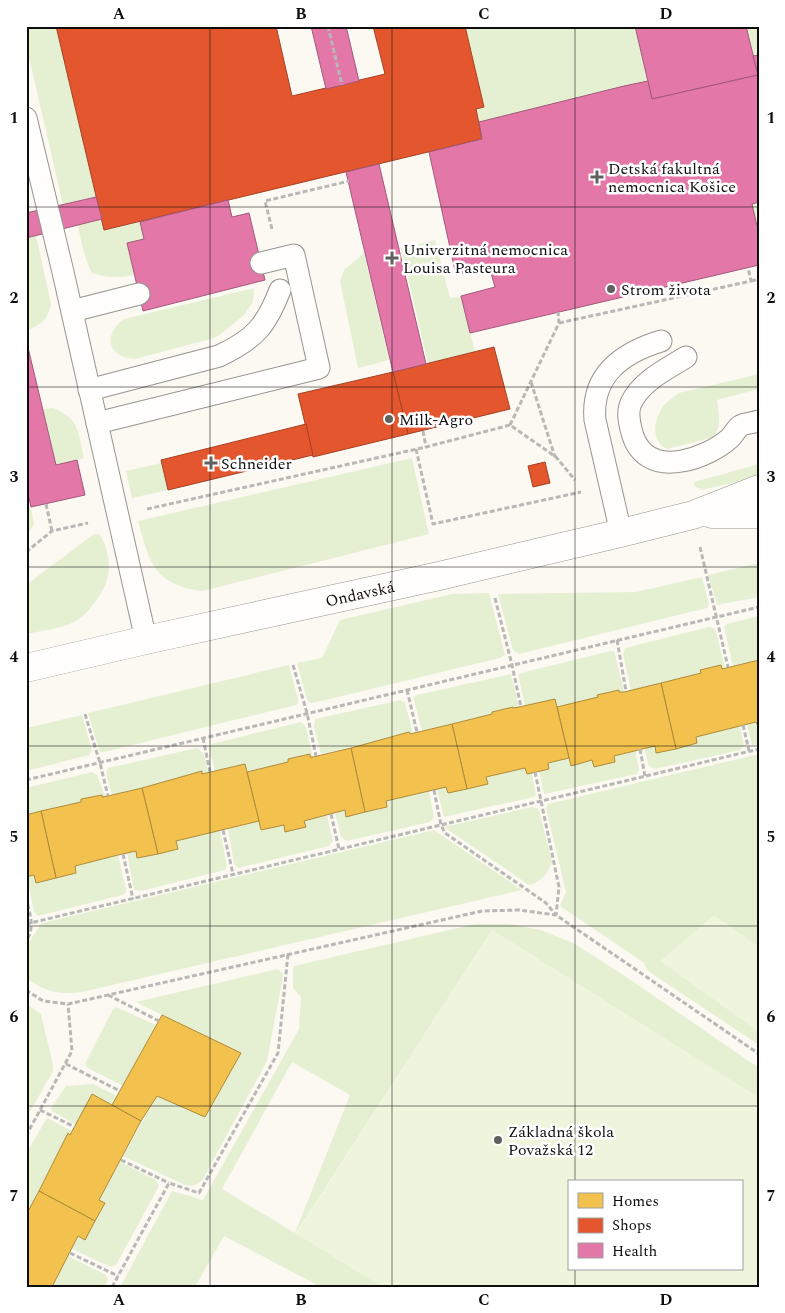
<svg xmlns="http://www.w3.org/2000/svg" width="785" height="1313" viewBox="0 0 785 1313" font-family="Spectral,serif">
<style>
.green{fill:#e5f0d3;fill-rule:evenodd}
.pitch{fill:#eff4dc;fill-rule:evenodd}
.homes{fill:#f2c14e;stroke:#ae8b3b}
.shops{fill:#e4572e;stroke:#a44124}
.health{fill:#e377a8;stroke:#a3587a}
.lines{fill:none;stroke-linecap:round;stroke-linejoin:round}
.lane-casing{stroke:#959491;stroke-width:23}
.street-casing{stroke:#959491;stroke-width:29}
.path{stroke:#b8b8b6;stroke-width:3;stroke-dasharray:5 2.5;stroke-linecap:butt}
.lane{stroke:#fffefd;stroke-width:21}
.street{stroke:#fffefd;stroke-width:28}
.grid{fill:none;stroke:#0e0e0e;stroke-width:1;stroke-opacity:0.55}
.poi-dot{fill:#61605e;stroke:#fff;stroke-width:2}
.labels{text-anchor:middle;stroke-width:5;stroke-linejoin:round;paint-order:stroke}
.poi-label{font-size:16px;fill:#0e0e0e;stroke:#fff;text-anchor:start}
.street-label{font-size:16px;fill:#0e0e0e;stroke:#fff}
.neatline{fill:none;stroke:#0e0e0e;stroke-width:2}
.grid-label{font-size:16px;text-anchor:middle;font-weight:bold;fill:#0e0e0e}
</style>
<rect width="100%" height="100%" fill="#fcf9f2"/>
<g class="green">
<polygon points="26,26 56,26 96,197 63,205 26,44"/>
<polygon points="465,26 635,26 648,81 479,122 476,109 484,107"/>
<polygon points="746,26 759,26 759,55 753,56"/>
<polygon points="759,202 759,225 757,226 752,204"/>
<path d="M102,219L105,230L140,222L144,239L127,243L134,275C119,278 107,278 92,273C84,257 81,242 78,225Z"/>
<path d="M36,235L51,304C47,322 42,323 26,331V238Z"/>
<polygon points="435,240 450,298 461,296 475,352 428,363 401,248"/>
<polygon points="364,253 389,360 358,368 340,281 344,270"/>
<path d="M254,288L253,302L244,315L221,334L214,338L135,359C108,358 102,335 124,319Z"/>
<path d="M759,374V389L717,400C719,414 722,424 714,437L667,449C649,440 654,417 666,403C670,400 675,396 679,393Z"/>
<path d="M53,408C80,418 78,433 84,458L56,465L43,409Z"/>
<path d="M412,458L429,534L202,591C154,585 149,562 138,521Z"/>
<polygon points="161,463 168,490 132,498 126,471"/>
<polygon points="759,464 759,477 701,490 694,485 694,482"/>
<polygon points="26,485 34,524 26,537"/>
<path d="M94,534H99L101,536C114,563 111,582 93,605C88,611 80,620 72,623C59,629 41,631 26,634V585Z"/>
<polygon points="759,563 759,597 717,605 708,575"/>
<polygon points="702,577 709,604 707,608 519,654 513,650 498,594 636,592"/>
<polygon points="489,593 504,651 505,655 500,658 317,702 311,703 307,700 297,663 322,658 340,620 452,594"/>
<polygon points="759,616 759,660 733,666 724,627 725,625 730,623"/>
<polygon points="709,627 714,628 716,631 725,668 722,669 721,665 700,670 701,673 631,690 623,654 625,648"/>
<polygon points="610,651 614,651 615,654 624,692 619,692 619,690 597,696 598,697 557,707 555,699 525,706 518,675 521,673"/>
<polygon points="289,665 298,699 298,703 296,705 104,752 100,752 99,750 88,713"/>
<polygon points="511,674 519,707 513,708 512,707 492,712 492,714 422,731 414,700 414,697 417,695"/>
<polygon points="401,700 405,703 413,733 410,734 408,732 389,737 389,738 321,754 314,727 315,719"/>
<polygon points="82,715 92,750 89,755 26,771 26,728"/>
<polygon points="301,722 306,727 313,757 310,757 310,754 288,759 288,762 247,772 245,764 215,771 209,748 211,744"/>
<polygon points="756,722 759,728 759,745 752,745 747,724"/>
<polygon points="740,726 744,746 740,750 655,769 649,766 644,748 655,746 656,753 697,743 696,737"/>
<path d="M197,748C206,753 206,763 208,772L202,774L201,771L181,777L180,778L112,795L106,773L108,768Z"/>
<polygon points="635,750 639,770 637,774 544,794 539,771 549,769 548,763 569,758 571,766 592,760 594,767 615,762 614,756"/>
<polygon points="759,754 759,1045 648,971 643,962 560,906 566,892 546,808 548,804"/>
<polygon points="525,768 527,774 532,773 536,795 534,797 444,817 437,789 446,787 448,793 488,784 486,777"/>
<polygon points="92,772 97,775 105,796 102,797 101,795 81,799 81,802 26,815 26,788"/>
<polygon points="429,791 434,818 430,822 347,841 341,837 335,813 345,810 346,817 387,807 386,801"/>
<path d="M532,807L537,808L539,810L552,862C549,873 540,883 529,885L444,827Z"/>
<polygon points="327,815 333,841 329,846 238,868 234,864 228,829 259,821 284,825 285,831 306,826 304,821"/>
<polygon points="220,830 227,866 225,870 141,891 134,890 127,853 136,851 137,858 178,849 176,841"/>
<path d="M434,830L522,890L82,992C59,995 46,992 26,978V946L42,923Z"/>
<polygon points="118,855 126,889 126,892 122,895 38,916 34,912 27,877 34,875 36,883 76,873 75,866"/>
<path d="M475,924H509L541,930L573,943L622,974L759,1068V1098L492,930L296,1233L383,1287H321L224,1236L195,1287H120L172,1191L203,1200L299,1029L301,997L293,988V968L294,966ZM292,1062L350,1095L295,1233L222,1189Z"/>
<path d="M278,969L282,973L283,976L267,1061L203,1179C197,1185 194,1187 185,1185L123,1156L157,1096L206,1116L240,1054L136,1002Z"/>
<polygon points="26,1004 41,1014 53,1065 53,1071 26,1119"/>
<polygon points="116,1007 156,1025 123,1086 88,1068 85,1064 113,1009"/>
<polygon points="93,1084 117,1096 112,1105 91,1095 76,1125 52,1111 51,1108 66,1086"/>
<polygon points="47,1118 72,1131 70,1135 68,1133 57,1154 58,1155 26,1215 26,1154"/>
<polygon points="120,1162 156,1180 159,1186 116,1265 111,1267 72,1249 78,1236 85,1239 105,1203 99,1200"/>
<polygon points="68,1256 106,1275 108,1280 104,1287 52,1287"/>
</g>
<g class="pitch">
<polygon points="714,915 759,947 759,1032 660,961"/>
<path d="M492,930L759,1098V1287H383L296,1234ZM569,1182H741V1269H569Z"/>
</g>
<g class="homes">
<polygon points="759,660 759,728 756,722 696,737 697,743 676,749 661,683 701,673 700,670 721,665 722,669"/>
<polygon points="661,683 676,749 656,753 655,746 614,756 615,762 594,767 592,760 571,766 557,707 598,697 597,695 619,690 619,692 624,692"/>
<polygon points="555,699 569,758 548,763 549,769 532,773 527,774 525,768 486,777 488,784 467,789 452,724 492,714 492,712 513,707 513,708 519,707"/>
<polygon points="452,724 467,789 448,793 446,787 429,791 386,801 387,807 365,812 351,748 409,732 410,734"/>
<polygon points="351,748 365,812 346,817 345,810 304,821 306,827 285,832 284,825 261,830 247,772 288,762 288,759 310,754 310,757 313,757"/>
<polygon points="245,764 259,821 176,841 178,849 158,854 142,788 202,771 202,774"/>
<polygon points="142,788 158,854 137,858 136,851 118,855 75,866 76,873 56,878 41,811 81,802 81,799 102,795 102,797 108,796"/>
<polygon points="41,811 56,878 36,883 34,875 26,877 26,815"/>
<polygon points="162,1015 241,1053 205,1117 157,1096 141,1121 112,1105"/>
<polygon points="92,1094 141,1121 99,1200 105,1203 95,1221 39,1191 68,1133 70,1135"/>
<polygon points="39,1191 95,1221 85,1240 78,1236 52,1287 26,1287 26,1215"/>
</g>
<g class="shops">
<polygon points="56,26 276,26 292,96 385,74 373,26 465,26 484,107 476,109 482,139 104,230"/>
<polygon points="494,347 510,409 408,434 393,372"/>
<polygon points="393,372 408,434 313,457 298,394"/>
<polygon points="306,424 313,455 168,490 161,460"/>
<polygon points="545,462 550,483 533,487 528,466"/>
</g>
<g class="health">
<polygon points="311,26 346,26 359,81 326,89"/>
<polygon points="635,26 746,26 758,75 652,99"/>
<polygon points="759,55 759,202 752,204 757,226 759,225 759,265 470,333 461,296 495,287 489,266 456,275 429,152 482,139 479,122 624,86 648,81 652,99 758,75 753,56"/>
<polygon points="379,164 426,364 393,372 346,172"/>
<polygon points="96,197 102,219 26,238 26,213"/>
<polygon points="228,200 232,217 249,213 265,280 143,311 127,243 144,239 140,222"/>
<polygon points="26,339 56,465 77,460 85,495 31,507 26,485"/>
</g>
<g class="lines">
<g class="lane-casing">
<g id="lane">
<polyline points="26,118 63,272 146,640"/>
<polyline points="72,311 139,294"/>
<path d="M686,357C667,369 641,381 631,403C627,412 629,421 631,429C637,456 656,466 682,461C699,458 718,449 730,438C734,434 736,429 740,426C745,423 753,423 759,421"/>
<path d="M89,390L219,356C255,339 266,326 280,290"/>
<polyline points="97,423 319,368 294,255 261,263"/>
<path d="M621,533L595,420C591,375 622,353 661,341"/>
</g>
</g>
<g class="street-casing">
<g id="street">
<polyline points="712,514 759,514"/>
<path id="s1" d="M26,668L146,640L439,576L621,533L693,515L759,489"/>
</g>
</g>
<g class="path">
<polyline points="328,26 342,85"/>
<polyline points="272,229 265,201 349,181"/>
<polyline points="751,281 759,279"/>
<polyline points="559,323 751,281 748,268"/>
<polyline points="531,382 555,457"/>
<polyline points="510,425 559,323 558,312"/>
<polyline points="423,431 426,447"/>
<polyline points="416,449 433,524 581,492"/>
<polyline points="46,504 52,531"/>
<polyline points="147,509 426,447 510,425 556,457 575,480"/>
<polyline points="700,547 728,667"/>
<polyline points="26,552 52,531 88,523"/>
<polyline points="495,598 512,665 521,707"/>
<polyline points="617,640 626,691"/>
<polyline points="293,665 307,713 316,756"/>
<polyline points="407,690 417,732"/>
<polyline points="85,714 100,763 108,796"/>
<polyline points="743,725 749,751"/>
<polyline points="203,738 210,772"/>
<polyline points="640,749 645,776"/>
<polyline points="535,772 559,887 556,915"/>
<polyline points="26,780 759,607"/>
<polyline points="434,790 441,825 445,833 546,903 556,915"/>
<polyline points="331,814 339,849"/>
<polyline points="223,830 233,874"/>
<polyline points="123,854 133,899"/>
<path d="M26,897C29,912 36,927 26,941"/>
<polyline points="26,924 759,749"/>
<polyline points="26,990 43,1001 68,1004 482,911 519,910 556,915 759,1054"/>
<polyline points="108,995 159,1021"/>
<polyline points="66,1064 120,1091"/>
<polyline points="40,1110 75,1127"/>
<polyline points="26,1136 72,1051 68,1004"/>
<polyline points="121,1160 169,1183"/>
<polyline points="70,1253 118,1276"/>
<polyline points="112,1287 169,1183 199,1193 278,1053 288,954"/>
</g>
<use href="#lane" class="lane"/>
<use href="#street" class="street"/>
</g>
<path class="grid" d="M210,26V1287M392,26V1287M575,26V1182M26,207H759M26,387H759M26,567H759M26,746H759M26,926H759M26,1106H759M575,1269V1287"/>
<g class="poi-dot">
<path d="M594.5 169.5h5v5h5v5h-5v5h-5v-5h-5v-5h5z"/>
<path d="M389.5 250.5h5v5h5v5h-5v5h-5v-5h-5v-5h5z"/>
<circle cx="611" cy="289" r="5"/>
<circle cx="389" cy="419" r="5"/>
<path d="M208.5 455.5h5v5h5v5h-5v5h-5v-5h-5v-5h5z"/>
<circle cx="498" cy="1140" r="5"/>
</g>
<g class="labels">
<g class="poi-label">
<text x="608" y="174">Detská fakultná<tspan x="608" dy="18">nemocnica Košice</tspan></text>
<text x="403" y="255">Univerzitná nemocnica<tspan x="403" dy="18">Louisa Pasteura</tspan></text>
<text x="621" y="295">Strom života</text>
<text x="399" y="425">Milk-Agro</text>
<text x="221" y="469">Schneider</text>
<text x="508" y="1137">Základná škola<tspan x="508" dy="18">Považská 12</tspan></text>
</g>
<g class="street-label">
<text dy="6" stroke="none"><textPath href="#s1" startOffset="342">Ondavská</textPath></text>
</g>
</g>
<rect width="785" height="1313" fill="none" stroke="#ffffff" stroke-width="55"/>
<rect x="568" y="1180" width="175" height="90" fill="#ffffff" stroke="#9f9f9f"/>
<rect x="578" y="1193" width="25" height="15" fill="#f2c14e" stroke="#9f9f9f"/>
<text x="612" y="1206" font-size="15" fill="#0e0e0e">Homes</text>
<rect x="578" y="1218" width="25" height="15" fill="#e4572e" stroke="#9f9f9f"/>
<text x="612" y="1230" font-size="15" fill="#0e0e0e">Shops</text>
<rect x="578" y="1243" width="25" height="15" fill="#e377a8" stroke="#9f9f9f"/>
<text x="612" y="1256" font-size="15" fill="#0e0e0e">Health</text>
<rect x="28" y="28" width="730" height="1258" class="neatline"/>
<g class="grid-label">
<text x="119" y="19">A</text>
<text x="301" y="19">B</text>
<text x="484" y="19">C</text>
<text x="666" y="19">D</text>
<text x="14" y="123">1</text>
<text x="771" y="123">1</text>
<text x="14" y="303">2</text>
<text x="771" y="303">2</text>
<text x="14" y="482">3</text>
<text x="771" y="482">3</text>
<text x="14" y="662">4</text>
<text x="771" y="662">4</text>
<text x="14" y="842">5</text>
<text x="771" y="842">5</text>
<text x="14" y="1022">6</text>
<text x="771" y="1022">6</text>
<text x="14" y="1201">7</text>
<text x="771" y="1201">7</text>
<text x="119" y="1305">A</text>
<text x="301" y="1305">B</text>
<text x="484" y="1305">C</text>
<text x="666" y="1305">D</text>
</g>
</svg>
